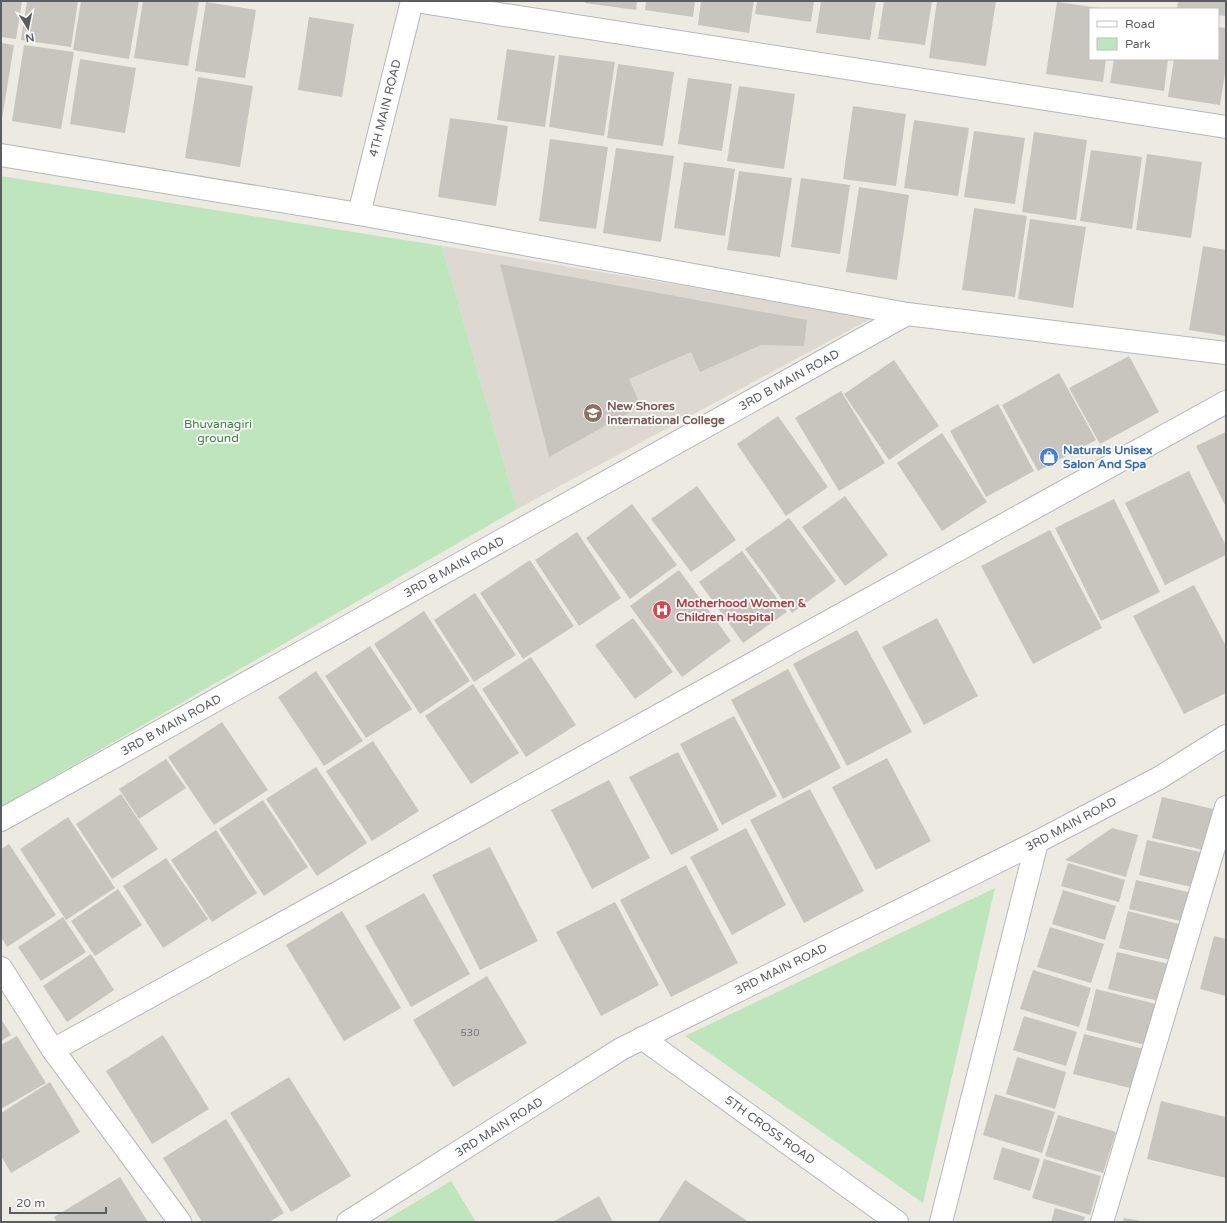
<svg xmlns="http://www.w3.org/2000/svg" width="1227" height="1223" viewBox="0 0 1227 1223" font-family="'Varela Round',sans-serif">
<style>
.education{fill:#ddd9d0}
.green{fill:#bfe5bd}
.building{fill:#c8c5bf}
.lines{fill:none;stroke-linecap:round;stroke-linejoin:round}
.minor-casing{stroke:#b4b8bc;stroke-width:24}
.minor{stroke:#fff;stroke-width:22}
.labels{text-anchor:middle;stroke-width:3.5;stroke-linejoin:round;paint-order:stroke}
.number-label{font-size:10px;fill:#76787a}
.street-label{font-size:12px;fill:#5a5e63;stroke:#fff}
.education-label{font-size:12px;font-weight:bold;fill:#785e54;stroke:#fff;text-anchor:start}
.park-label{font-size:12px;fill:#348735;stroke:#fff}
.shop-label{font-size:12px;font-weight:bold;fill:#366cbe;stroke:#fff;text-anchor:start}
.health-label{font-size:12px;font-weight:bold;fill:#be3a42;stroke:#fff;text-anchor:start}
</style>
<rect width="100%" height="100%" fill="#edeae1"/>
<polygon class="education" points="442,246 874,317 517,509"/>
<g class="green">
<polygon points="1,176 442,246 517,509 1,807"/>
<polygon points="995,888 923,1203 685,1036"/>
<polygon points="451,1181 476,1222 382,1222"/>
</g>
<g class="building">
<polygon points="1,1 22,1 16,39 1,37"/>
<polygon points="27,1 78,1 71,47 21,40"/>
<polygon points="81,1 139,1 129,59 73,50"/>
<polygon points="143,1 199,1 188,66 134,58"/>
<polygon points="585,1 637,1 636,10 585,3"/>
<polygon points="646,1 695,1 693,17 645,10"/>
<polygon points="701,1 754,1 749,33 698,25"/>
<polygon points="757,1 814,1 811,22 755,14"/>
<polygon points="821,1 876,1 870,40 816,33"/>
<polygon points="884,1 932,1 925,45 878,39"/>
<polygon points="937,1 996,1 986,66 929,58"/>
<polygon points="1178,1 1226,1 1226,16 1218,15 1218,9 1177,9"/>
<polygon points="206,2 256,10 245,78 195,71"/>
<polygon points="1057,2 1099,8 1090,9 1090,59 1106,59 1103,82 1046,74"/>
<polygon points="309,17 354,24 342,97 298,90"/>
<polygon points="1218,27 1226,28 1226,67 1220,105 1168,97 1174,59 1218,59"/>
<polygon points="1,43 14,45 2,119 1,119"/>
<polygon points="24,45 74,52 61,129 12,121"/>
<polygon points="507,49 555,56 545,127 497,120"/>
<polygon points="559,55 615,62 604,136 549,127"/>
<polygon points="80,59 136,68 125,133 70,124"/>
<polygon points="1114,59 1168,59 1164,91 1110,83"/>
<polygon points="618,64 674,72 663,146 607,138"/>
<polygon points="198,77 253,86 240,167 185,158"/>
<polygon points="688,78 732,84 722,151 678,144"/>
<polygon points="739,86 795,94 784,169 727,161"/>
<polygon points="853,106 906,114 896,186 843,179"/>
<polygon points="450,118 508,126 496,206 438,197"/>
<polygon points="914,120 969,128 958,196 904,188"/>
<polygon points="974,131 1025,138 1015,204 964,197"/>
<polygon points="1034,132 1087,140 1076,220 1022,212"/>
<polygon points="550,139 608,147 596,229 539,221"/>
<polygon points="616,148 674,156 661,242 603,233"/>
<polygon points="1091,150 1142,157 1132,229 1080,221"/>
<polygon points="1147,154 1202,162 1191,238 1136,230"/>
<polygon points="684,162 735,169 725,236 674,228"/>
<polygon points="739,171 792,178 780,257 727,250"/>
<polygon points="801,178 850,185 840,254 791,247"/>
<polygon points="859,187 909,195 897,280 846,272"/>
<polygon points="974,208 1027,216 1015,297 962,290"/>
<polygon points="1030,219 1086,227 1073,308 1018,299"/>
<polygon points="1203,246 1226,250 1226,336 1189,330"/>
<polygon points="500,264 807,320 804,346 761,345 700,372 691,352 629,379 641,406 549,457"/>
<polygon points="1129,356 1159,412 1100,444 1069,388"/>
<polygon points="894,360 939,426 889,460 844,394"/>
<polygon points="1059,373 1096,440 1038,471 1002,405"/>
<polygon points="841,391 885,463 839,491 795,418"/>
<polygon points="998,404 1034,471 986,497 950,431"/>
<polygon points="778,416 828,487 786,516 737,444"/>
<polygon points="1226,432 1226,507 1196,446"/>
<polygon points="942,433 987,502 942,531 897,463"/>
<polygon points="1189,471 1226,546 1226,555 1165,585 1125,503"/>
<polygon points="697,486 736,540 691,572 651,519"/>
<polygon points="845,496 888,555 845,586 802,527"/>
<polygon points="1114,499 1160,592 1101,621 1055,528"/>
<polygon points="632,504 677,565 630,599 586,538"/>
<polygon points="789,518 836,581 792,613 745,549"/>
<polygon points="1050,530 1102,628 1033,664 981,566"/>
<polygon points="577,532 621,598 579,626 535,560"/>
<polygon points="742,551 787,612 743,643 699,582"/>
<polygon points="530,560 574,626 523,659 480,593"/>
<polygon points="679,570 731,641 682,677 630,606"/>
<polygon points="1194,585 1226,646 1226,693 1184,714 1133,616"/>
<polygon points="475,593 516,655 474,682 434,620"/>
<polygon points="424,611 470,681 420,714 374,644"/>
<polygon points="633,618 673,672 635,699 595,645"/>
<polygon points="937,618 978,696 924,725 882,647"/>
<polygon points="857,630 912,732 847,766 793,664"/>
<polygon points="370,646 412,709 366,738 325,676"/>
<polygon points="531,657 576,725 526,757 482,689"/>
<polygon points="788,669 841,768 783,799 731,700"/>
<polygon points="316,671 363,741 324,766 278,697"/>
<polygon points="473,684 519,753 471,784 425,716"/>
<polygon points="734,716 777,796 722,825 680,744"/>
<polygon points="222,722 268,790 214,825 168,757"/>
<polygon points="373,741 419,811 372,841 326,771"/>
<polygon points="678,752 719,830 671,855 629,777"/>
<polygon points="887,758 931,841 876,870 832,787"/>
<polygon points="166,759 186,788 139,819 119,789"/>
<polygon points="316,767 367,843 317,876 266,799"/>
<polygon points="609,780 650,858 592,889 551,810"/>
<polygon points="810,789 864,891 804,923 750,820"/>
<polygon points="121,794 158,849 112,879 76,824"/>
<polygon points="1162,797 1213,809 1203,850 1152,838"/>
<polygon points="263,800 308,867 264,896 219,829"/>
<polygon points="68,817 115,888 66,920 20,849"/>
<polygon points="746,828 786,905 732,935 690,857"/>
<polygon points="1112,828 1138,835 1126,877 1065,860"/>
<polygon points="216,830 257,893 212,922 171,860"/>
<polygon points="1147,840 1205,853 1196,888 1139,875"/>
<polygon points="9,844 56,915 7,947 1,937 1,849"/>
<polygon points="490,847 538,941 480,970 432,875"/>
<polygon points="166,858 208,919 163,948 123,886"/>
<polygon points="1068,863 1125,880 1119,902 1061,886"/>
<polygon points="686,865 738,963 671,997 620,900"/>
<polygon points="1136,880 1192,893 1185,922 1129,909"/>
<polygon points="118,889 142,925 95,956 71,921"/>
<polygon points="1063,890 1116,906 1105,940 1052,924"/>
<polygon points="424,893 470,974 411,1007 365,926"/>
<polygon points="615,902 659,985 601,1016 556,932"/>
<polygon points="342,911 401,1008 344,1041 286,945"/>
<polygon points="1128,911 1179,924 1170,960 1119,948"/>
<polygon points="63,917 86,952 41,981 18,947"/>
<polygon points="1050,927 1104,944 1091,983 1037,967"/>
<polygon points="1214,936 1226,939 1226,996 1200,989"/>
<polygon points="1117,952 1169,964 1159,1001 1108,989"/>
<polygon points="91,954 114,990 67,1022 43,986"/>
<polygon points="1033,970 1091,988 1079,1027 1020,1009"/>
<polygon points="487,976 527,1043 453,1087 413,1020"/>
<polygon points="1096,989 1156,1004 1145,1045 1086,1030"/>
<polygon points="1024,1016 1077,1032 1066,1066 1013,1050"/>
<polygon points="1,1019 11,1035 1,1041"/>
<polygon points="1084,1034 1144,1049 1134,1089 1073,1074"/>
<polygon points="163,1035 209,1109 152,1144 106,1071"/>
<polygon points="17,1036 46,1083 1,1109 1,1045"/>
<polygon points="1017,1057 1066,1072 1055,1109 1006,1094"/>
<polygon points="289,1077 351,1176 291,1212 230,1113"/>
<polygon points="50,1082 80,1132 11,1173 1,1156 1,1113"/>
<polygon points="995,1094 1055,1112 1042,1153 983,1135"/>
<polygon points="1161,1101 1226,1117 1226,1178 1147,1159"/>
<polygon points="1058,1115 1116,1132 1103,1173 1045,1156"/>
<polygon points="226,1119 284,1213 269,1222 202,1222 163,1158"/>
<polygon points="1002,1147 1040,1159 1030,1191 993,1179"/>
<polygon points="1044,1159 1101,1176 1090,1215 1032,1198"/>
<polygon points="120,1177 148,1222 57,1222 54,1217"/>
<polygon points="685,1180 749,1222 658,1222"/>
<polygon points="599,1196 613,1222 553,1222"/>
<polygon points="1055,1208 1085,1217 1083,1222 1051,1222"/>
<polygon points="1124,1218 1141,1221 1141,1222 1123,1222"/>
</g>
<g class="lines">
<g class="minor-casing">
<g id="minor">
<polyline points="415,1 1226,127"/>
<polyline points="1,155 359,214 907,314 1226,353"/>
<polyline points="359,214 412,1"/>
<polyline points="1,820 907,314"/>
<polyline points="1,968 53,1050 180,1222"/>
<polyline points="642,1038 897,1222"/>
<polyline points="53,1050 1226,402"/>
<polyline points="348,1222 621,1049 1037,842 1159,778 1226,736"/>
<polyline points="941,1222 1037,842"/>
<polyline points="1102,1222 1226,807"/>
</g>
</g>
<use href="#minor" class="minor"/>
</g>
<defs>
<g id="university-disc" transform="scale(1)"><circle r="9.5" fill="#8d6e63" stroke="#fff"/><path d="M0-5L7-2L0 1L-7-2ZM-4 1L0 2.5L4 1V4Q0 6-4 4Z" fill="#fff"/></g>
<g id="shop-disc" transform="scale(1)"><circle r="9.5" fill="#3f7fe0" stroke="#fff"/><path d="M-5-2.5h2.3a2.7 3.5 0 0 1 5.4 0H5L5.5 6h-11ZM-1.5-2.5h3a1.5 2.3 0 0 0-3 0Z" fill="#fff"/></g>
<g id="hospital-disc" transform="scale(1)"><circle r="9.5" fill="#e0444e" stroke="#fff"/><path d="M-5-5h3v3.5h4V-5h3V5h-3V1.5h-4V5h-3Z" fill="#fff"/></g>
</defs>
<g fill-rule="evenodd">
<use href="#university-disc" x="593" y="413"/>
<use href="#shop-disc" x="1049" y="457"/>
<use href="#hospital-disc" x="662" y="610"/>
</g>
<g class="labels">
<g class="number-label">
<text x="470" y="1036">530</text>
</g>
<g class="street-label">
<text transform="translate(385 108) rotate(-76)" y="4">4TH MAIN ROAD</text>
<text transform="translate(789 380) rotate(-29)" y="4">3RD B MAIN ROAD</text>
<text transform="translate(454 567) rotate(-29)" y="4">3RD B MAIN ROAD</text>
<text transform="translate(171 725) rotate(-29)" y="4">3RD B MAIN ROAD</text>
<text transform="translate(1071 824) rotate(-28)" y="4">3RD MAIN ROAD</text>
<text transform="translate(781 969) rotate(-26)" y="4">3RD MAIN ROAD</text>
<text transform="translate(499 1127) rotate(-32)" y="4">3RD MAIN ROAD</text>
<text transform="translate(770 1130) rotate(36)" y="4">5TH CROSS ROAD</text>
</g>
<g class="education-label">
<text x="607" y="410">New Shores<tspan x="607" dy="14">International College</tspan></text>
</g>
<g class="park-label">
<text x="218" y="428">Bhuvanagiri<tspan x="218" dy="14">ground</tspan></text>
</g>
<g class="shop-label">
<text x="1063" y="454">Naturals Unisex<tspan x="1063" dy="14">Salon And Spa</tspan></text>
</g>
<g class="health-label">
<text x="676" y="607">Motherhood Women &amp;<tspan x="676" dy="14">Children Hospital</tspan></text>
</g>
</g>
<rect width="1227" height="1223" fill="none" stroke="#5a5e63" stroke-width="4"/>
<rect x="1089" y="8" width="130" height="52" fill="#ffffff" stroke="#bdbfc1"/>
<rect x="1097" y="21" width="20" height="6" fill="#ffffff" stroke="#bdbfc1"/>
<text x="1125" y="28" font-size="12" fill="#5a5e63">Road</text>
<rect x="1097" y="38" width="20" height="12" fill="#bfe5bd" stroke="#bdbfc1"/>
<text x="1125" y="48" font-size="12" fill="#5a5e63">Park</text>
<g transform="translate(28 28) rotate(170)" stroke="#ffffff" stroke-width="3" paint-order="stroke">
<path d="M0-3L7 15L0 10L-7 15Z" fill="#5a5e63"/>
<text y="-6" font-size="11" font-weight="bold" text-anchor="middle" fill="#5a5e63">N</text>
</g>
<path d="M10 1207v6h96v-6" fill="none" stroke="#5a5e63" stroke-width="2"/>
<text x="16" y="1207" font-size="12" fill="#5a5e63" stroke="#ffffff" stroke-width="3" paint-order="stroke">20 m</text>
</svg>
